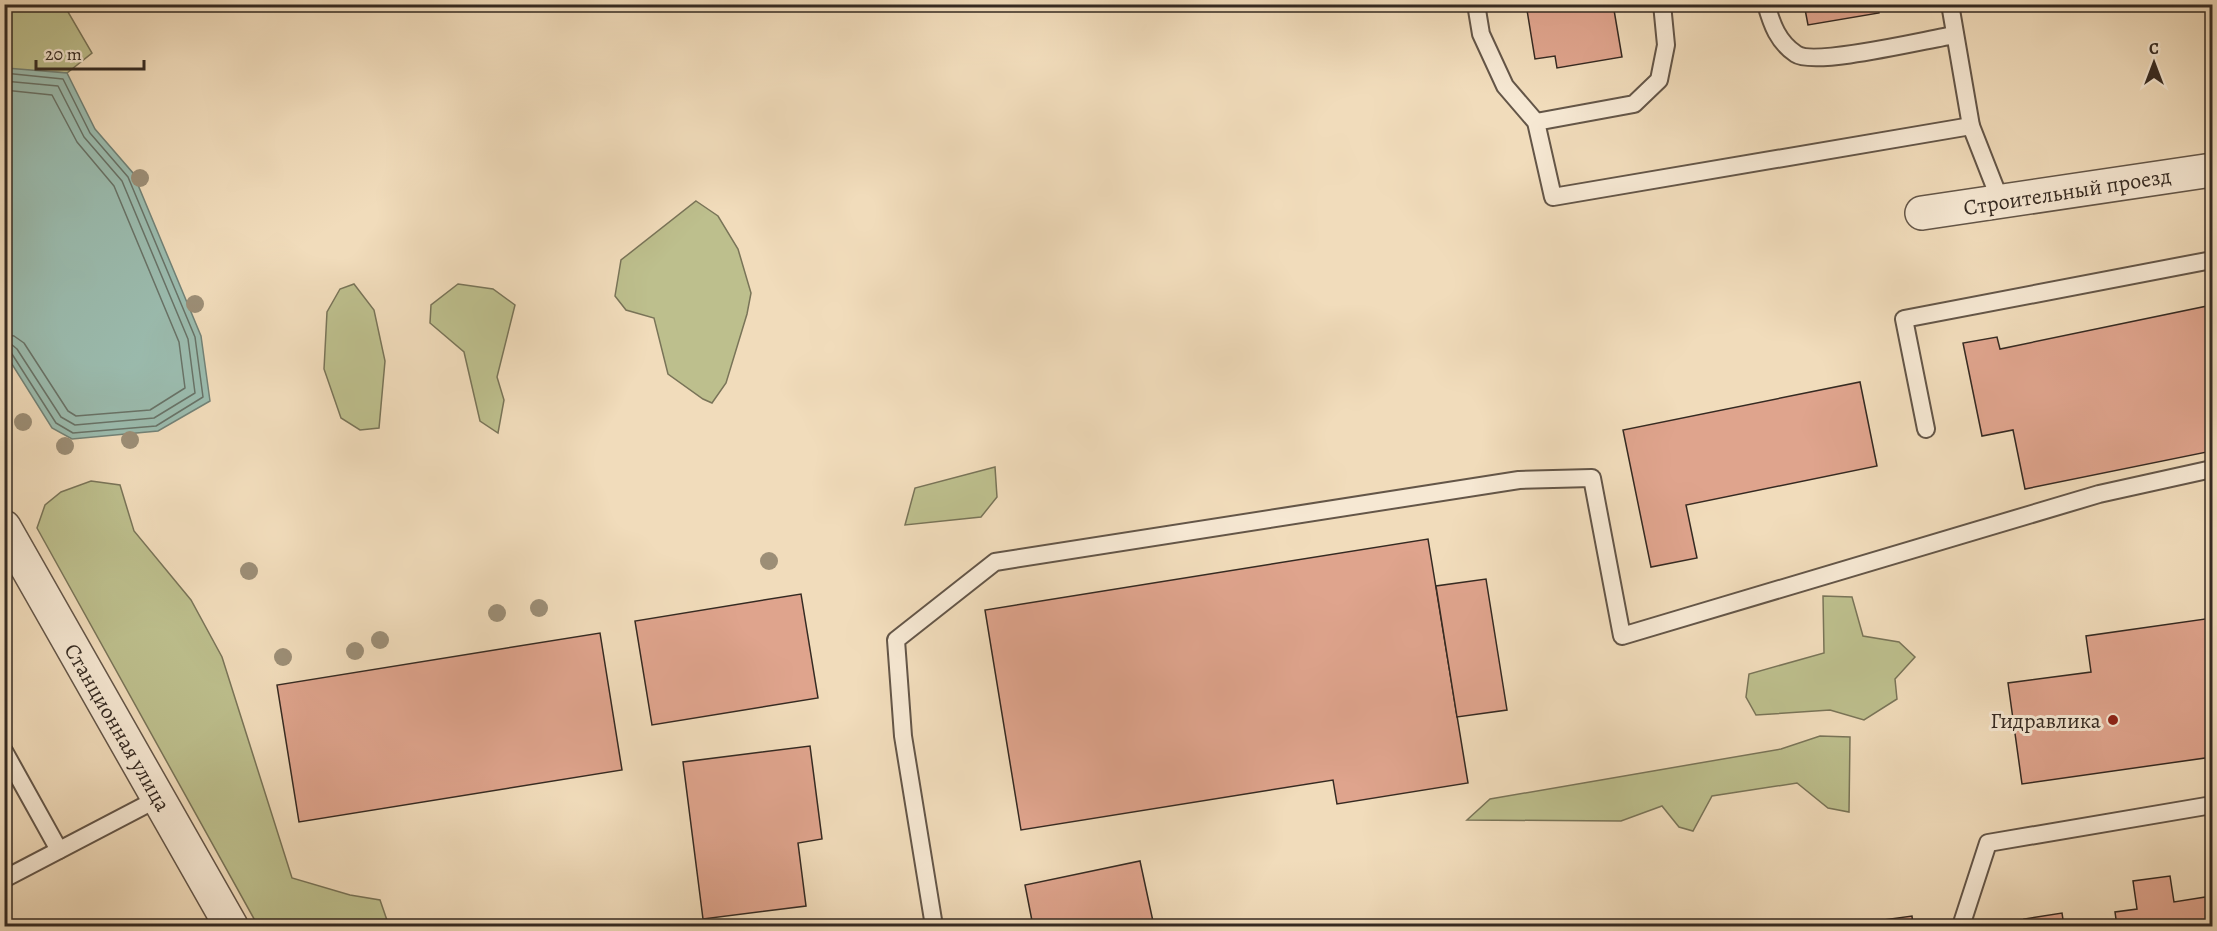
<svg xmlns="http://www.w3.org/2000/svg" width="2217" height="931" viewBox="0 0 2217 931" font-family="Alegreya,serif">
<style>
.green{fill:#bdbf8d;stroke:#797458;stroke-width:1.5}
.water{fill:#9bbcaf;stroke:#728277;stroke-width:1.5}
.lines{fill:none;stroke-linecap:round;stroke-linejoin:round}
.shore{stroke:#687368;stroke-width:1.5}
.building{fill:#dfa48d;stroke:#352a22;stroke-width:1.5}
.lane-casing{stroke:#645648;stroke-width:20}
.street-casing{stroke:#645648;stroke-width:36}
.lane{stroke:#f6e8d3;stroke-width:16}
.street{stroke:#f6e8d3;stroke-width:33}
.tree{fill:#9c8e76}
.poi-dot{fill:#8f2418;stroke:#f6e8d3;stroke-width:2}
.labels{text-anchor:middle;stroke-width:6;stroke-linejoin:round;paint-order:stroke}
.street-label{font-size:22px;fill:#352a22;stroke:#f6e8d3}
.poi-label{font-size:22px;fill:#352a22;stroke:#f6e8d3;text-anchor:end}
</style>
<rect width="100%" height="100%" fill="#f1dcbb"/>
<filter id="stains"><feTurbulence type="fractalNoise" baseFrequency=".00333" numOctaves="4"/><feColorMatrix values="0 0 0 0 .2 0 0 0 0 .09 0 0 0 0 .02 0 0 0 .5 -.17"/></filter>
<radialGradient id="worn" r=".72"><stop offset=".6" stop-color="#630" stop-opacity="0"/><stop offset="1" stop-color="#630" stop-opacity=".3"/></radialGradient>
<g class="green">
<polygon points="5,5 64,5 92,53 67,73 5,69"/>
<polygon points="696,201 718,216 738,249 751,293 747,314 726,383 712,403 703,399 668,374 654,318 626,310 615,296 621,260"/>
<polygon points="354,284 374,310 385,361 379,428 360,430 341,418 324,369 327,312 340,289"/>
<polygon points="458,284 493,289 515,305 497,377 504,400 498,433 480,421 464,352 430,323 431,305"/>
<polygon points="995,467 997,497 981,517 905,525 915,488"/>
<polygon points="91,481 120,485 134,531 191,600 222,657 292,878 350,895 380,900 389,926 258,926 37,528 45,505 61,492"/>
<polygon points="1823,596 1852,597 1863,636 1899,642 1915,657 1895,679 1897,699 1864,720 1830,710 1756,715 1746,697 1749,674 1824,653"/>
<polygon points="1820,736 1850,737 1849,812 1828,808 1797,783 1712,796 1693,831 1679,827 1662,806 1621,821 1467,820 1490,799 1781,749"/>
</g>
<polygon class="water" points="6,68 67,73 95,129 133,173 201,336 210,401 158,431 72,439 52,428 5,353 4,69"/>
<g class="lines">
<g class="shore">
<polyline points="4,73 63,79 90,133 128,177 195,337 203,397 156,426 73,433 56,423 12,354 4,351"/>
<polyline points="4,81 58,86 84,137 122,181 188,339 195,393 154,418 75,425 61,417 17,349 11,344 4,344"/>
<polyline points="4,90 52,95 77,142 114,186 179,342 185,388 150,410 76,416 68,411 24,343 14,336 4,334"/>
</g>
</g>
<g class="building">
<polygon points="1526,4 1613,4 1622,57 1557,68 1555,56 1535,59"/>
<polygon points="1804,4 1878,4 1879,13 1808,25"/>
<polygon points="2212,305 2212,451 2025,489 2013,430 1982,436 1963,343 1997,337 2000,349"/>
<polygon points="1860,382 1877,466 1686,505 1697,558 1651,567 1623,430"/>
<polygon points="1428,539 1468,783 1337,804 1333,780 1021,830 985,610"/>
<polygon points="1486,579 1507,710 1457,717 1436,586"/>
<polygon points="801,594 818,698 652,725 635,621"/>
<polygon points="2212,618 2212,757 2022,784 2008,683 2091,672 2086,636"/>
<polygon points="600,633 622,770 299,822 277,685"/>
<polygon points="810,746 822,839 798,843 806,906 703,919 683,762"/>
<polygon points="1140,861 1154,926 1033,926 1025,885"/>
<polygon points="2170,876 2174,902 2212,896 2212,926 2117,926 2115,912 2137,909 2133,881"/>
<polygon points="2062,913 2064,926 2026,926 2024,919"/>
<polygon points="1912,916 1913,926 1839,926"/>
</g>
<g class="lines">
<g class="lane-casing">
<g id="lane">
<polyline points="1476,4 1481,34 1505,86 1536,122 1553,197 1971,126"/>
<path d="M1766,4C1772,25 1778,42 1796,54C1815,67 1928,39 1955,35"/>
<polyline points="1950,4 1971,126 2000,200"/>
<polyline points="1536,122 1634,104 1659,80 1666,45 1662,4"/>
<polyline points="1926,429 1904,319 2212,260"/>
<polyline points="4,751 59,850"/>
<polyline points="4,879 159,798"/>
<polyline points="934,926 903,736 896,640 995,562 1519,480 1592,478 1622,636 2099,494 2212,469"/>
<polyline points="1961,926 1988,843 2212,805"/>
</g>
</g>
<g class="street-casing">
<g id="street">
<polyline points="1922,213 2212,170"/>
<polyline points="4,527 231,926"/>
</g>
</g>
<use href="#lane" class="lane"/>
<use href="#street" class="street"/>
</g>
<g class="tree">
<circle cx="140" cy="178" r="9"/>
<circle cx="195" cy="304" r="9"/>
<circle cx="23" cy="422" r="9"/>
<circle cx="130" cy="440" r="9"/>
<circle cx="65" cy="446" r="9"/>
<circle cx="769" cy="561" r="9"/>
<circle cx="249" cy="571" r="9"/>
<circle cx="539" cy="608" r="9"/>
<circle cx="497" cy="613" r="9"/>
<circle cx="380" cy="640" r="9"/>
<circle cx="355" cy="651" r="9"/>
<circle cx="283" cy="657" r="9"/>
</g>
<circle class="poi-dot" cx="2113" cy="720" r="6"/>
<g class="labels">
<g class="street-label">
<text transform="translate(2067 191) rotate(-9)" y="8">Строительный проезд</text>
<text transform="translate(118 727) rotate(60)" y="8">Станционная улица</text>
</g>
<g class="poi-label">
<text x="2101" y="728">Гидравлика</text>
</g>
</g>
<rect width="2217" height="931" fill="none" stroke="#f1dcbb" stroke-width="24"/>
<rect x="6" y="6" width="2205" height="919" fill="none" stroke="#352a22" stroke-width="3"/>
<rect x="12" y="12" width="2193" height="907" fill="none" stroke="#352a22" stroke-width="1.5"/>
<g transform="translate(2154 63)" stroke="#f6e8d3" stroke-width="4.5" paint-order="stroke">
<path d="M0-4.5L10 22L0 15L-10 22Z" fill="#352a22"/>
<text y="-9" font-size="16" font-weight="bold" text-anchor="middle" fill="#352a22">С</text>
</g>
<path d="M36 60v9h108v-9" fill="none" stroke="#352a22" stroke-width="3"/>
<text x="45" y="60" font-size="18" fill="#352a22" stroke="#f6e8d3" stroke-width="4.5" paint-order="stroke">20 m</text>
<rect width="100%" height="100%" filter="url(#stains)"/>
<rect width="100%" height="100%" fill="url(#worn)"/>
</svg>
